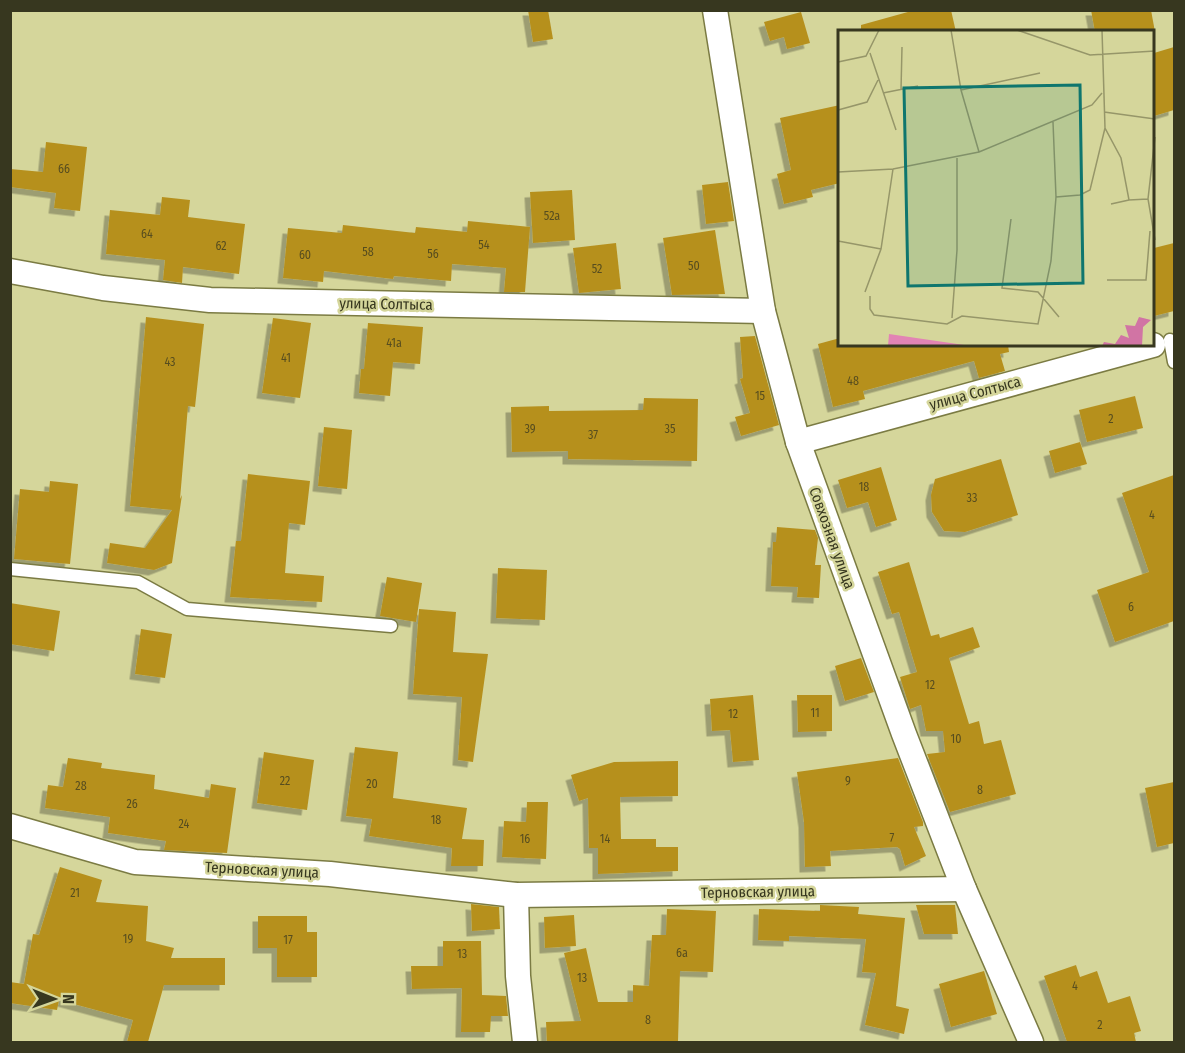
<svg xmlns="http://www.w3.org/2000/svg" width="1185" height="1053" viewBox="0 0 1185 1053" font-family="'Fira Sans Condensed',sans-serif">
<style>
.building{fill:#b6901f;filter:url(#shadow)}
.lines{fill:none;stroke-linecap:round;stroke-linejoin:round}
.service-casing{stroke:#7b7b43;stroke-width:15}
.minor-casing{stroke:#7b7b43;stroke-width:27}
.service{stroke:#fff;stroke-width:12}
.minor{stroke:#fff;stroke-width:24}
.labels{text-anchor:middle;stroke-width:5;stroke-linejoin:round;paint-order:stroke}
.number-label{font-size:12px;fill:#574d1f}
.street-label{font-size:15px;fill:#37371f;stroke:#d5d69b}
.inset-road{fill:none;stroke:#969669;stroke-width:1.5}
.view{fill:#0f766e;fill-opacity:0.15;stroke:#0f766e;stroke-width:3}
.inset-edge{fill:none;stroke:#37371f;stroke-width:3}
</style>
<defs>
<filter id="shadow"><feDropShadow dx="-5.5" dy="5.5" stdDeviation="0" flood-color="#0004"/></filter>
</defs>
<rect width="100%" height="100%" fill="#d5d69b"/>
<g class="building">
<polygon points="528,10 548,10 553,39 533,42"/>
<polygon points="915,10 951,10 956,32 861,32 861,25"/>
<polygon points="1091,10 1151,10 1155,32 1095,32"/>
<polygon points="801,12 810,43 787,49 784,37 770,41 764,22"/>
<polygon points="1174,47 1174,110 1154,116 1154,53"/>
<polygon points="840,105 840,183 811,190 813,197 784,204 777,174 791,170 780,118"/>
<polygon points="46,142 87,147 80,211 54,208 56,193 10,187 10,169 43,172"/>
<polygon points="728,182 734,221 706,224 702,185"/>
<polygon points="572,190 575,240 533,243 530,192"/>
<polygon points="162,197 190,200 188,217 245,224 239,274 183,267 182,283 163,280 165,260 106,254 110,210 160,215"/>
<polygon points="468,221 530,227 525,292 504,292 506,268 452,264 451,281 394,276 393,279 324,271 323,282 283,278 288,228 342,233 343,225 415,233 416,227 467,232"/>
<polygon points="715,230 725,294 672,295 663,238"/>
<polygon points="616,243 621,289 579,293 573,248"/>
<polygon points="1174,243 1174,311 1154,316 1154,248"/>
<polygon points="146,317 204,324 195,407 188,406 180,499 182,495 172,563 154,570 107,563 110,543 145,548 172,510 130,506"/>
<polygon points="273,318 311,323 300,398 262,393"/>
<polygon points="368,323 423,327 420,364 393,362 390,396 359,393 361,369 364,369"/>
<polygon points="755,336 779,425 741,436 735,417 750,413 740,379 743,378 740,337"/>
<polygon points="840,338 840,345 1008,345 1009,352 1000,354 1005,371 979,378 974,361 863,391 865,399 833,407 818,344"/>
<polygon points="1135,396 1143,428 1087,442 1079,410"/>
<polygon points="644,398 698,399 697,461 568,459 568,451 512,452 511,407 549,406 549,411 643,410"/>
<polygon points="324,427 352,430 347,489 318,486"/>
<polygon points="1080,442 1087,464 1055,473 1049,451"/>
<polygon points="1001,459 1018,515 965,532 944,531 932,512 931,495 935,479"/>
<polygon points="881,467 897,520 876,527 868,502 847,508 838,480"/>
<polygon points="248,474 310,481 305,525 289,523 285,573 324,576 322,602 230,597 236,541 241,541"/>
<polygon points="1174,475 1174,621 1115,642 1097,590 1149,572 1122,493"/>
<polygon points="50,481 78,484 70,564 14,559 20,489 49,492"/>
<polygon points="777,527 815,530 818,538 815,565 821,565 819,598 797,597 798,587 771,586 773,542 776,542"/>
<polygon points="909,562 931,636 939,634 940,638 973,627 980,647 949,658 969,724 979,721 984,744 1001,740 1016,794 950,812 927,754 945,752 943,731 926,731 921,705 910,709 900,677 917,672 899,612 892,614 878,572"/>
<polygon points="498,568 547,570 545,620 496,618"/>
<polygon points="387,577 422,583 416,622 380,616"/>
<polygon points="10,603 60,611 54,651 10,644"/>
<polygon points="419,609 456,612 453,652 488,654 473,762 458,760 462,697 413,694"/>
<polygon points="141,629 172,634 165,678 135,674"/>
<polygon points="861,658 874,692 845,701 835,666"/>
<polygon points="753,695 759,760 733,762 730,730 712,731 710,699"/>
<polygon points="797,695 832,695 832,731 798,732"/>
<polygon points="355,747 398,752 393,798 467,808 462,839 484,840 483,866 451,866 452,848 369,836 372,819 346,816"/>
<polygon points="264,752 314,760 307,810 257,803"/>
<polygon points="68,758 102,763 101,768 155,775 154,789 209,798 211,784 236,788 227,853 164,850 166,841 108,833 110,817 45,808 48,785 63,787"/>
<polygon points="898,758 923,822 923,826 914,827 926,856 905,866 900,849 897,847 830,851 831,866 805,867 804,822 797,772"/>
<polygon points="678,761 678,796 620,797 621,839 656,839 656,847 678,847 678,871 598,874 598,848 589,848 588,798 579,801 571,775 614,762"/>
<polygon points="1174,782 1174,843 1157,847 1145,788"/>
<polygon points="527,802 548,802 546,859 502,857 504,821 526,822"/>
<polygon points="60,867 102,880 96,902 148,906 146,941 174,948 171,958 225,958 225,985 164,985 148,1042 127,1042 133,1020 59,1000 57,1010 10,1003 10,982 24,984 33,934 39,935"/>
<polygon points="471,904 499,907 500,929 472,931"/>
<polygon points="820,905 859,907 858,914 905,918 896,1006 909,1009 904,1034 865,1025 876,973 862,972 866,939 789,936 789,941 758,940 759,909 820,911"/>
<polygon points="916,905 955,905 958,934 924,934"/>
<polygon points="667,909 716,911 713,972 680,971 678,1042 547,1042 546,1022 581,1021 564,953 586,948 598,1002 633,1002 633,985 649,986 652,935 666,935"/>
<polygon points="574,915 576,946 545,948 544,917"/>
<polygon points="258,916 307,916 307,932 317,932 317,977 277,977 277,948 258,948"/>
<polygon points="443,941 481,941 482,995 506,996 508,1016 491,1016 490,1032 461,1032 462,988 412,989 411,966 443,966"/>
<polygon points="1076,965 1080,977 1097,971 1108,1003 1130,996 1141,1031 1134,1033 1136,1042 1067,1042 1044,976"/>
<polygon points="984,971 997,1014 951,1027 939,984"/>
</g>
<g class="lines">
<g class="service-casing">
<g id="service">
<polyline points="1170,340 1174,362"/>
<polyline points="10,569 138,582 187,609 391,626"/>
</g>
</g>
<g class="minor-casing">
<g id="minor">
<polyline points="715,10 763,311 798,442 904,734 964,889 1031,1042"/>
<polyline points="10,271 103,288 210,300 763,311"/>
<polyline points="798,442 1153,345"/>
<polyline points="10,826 135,862 330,874 516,895 964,889"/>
<polyline points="516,895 518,976 525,1042"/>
</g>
</g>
<use href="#service" class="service"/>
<use href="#minor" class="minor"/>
</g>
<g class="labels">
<g class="number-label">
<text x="64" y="173">66</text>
<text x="552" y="220">52а</text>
<text x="147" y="238">64</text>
<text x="484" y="249">54</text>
<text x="221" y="250">62</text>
<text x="368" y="256">58</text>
<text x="433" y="258">56</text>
<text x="305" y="259">60</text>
<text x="694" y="270">50</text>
<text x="597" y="273">52</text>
<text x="394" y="347">41а</text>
<text x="286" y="362">41</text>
<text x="170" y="366">43</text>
<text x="853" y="385">48</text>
<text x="760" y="400">15</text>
<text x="1111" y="423">2</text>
<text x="530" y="433">39</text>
<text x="670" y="433">35</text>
<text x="593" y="439">37</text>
<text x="864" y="491">18</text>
<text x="972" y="502">33</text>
<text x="1152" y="519">4</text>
<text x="1131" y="611">6</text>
<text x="930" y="689">12</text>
<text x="815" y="717">11</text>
<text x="733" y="718">12</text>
<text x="956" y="743">10</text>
<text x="285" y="785">22</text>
<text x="848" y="785">9</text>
<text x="372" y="788">20</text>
<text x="81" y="790">28</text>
<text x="980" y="794">8</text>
<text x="132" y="808">26</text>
<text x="436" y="824">18</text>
<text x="184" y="828">24</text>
<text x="892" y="842">7</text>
<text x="525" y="843">16</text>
<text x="605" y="843">14</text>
<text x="75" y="897">21</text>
<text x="128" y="943">19</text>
<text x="288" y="944">17</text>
<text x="682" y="957">6а</text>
<text x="462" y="958">13</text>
<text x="582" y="982">13</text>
<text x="1075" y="990">4</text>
<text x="648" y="1024">8</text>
<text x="1100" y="1029">2</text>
</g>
<g class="street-label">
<text transform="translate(386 304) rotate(1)" y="5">улица Солтыса</text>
<text transform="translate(975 393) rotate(-15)" y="5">улица Солтыса</text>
<text transform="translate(832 538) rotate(70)" y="5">Совхозная улица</text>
<text transform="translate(262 870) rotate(3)" y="5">Терновская улица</text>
<text transform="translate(758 892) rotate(-1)" y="5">Терновская улица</text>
</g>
</g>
<g transform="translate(838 30)">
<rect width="316" height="316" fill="#d5d69b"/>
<path d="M51,304L133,316H50Z" fill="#e284b4"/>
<path d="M301,287L313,290L305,297L304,316H264L266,312L277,314L283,305L291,308L287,295L297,296Z" fill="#d174a4"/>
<path class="inset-road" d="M113,0L123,60L141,122M179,0L252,25L317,21M264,0L267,98L283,128L291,170L310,169M32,23L58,100M0,32L28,26L41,0M63,60L64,17M123,60L202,43M45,63L80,56M0,80L29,72L40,50M266,82L317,89M317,107L310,169L317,210M0,142L55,139L141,122L254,75L264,63M218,167L242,165L252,160L267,98M273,174L291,170M173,189L164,258L200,262L221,287M0,211L43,219M269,250H308L312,201M27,262L43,219L55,139M32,266V279L36,285L109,294L124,286L200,294L213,231L218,167L215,92M114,288L119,220V128"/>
<path class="view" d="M242,55L245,253L70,256L66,58Z"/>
<rect width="316" height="316" class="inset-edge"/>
</g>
<rect width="1185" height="1053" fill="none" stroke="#37371f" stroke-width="24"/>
<g transform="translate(54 999) rotate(91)" stroke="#d5d69b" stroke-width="4.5" paint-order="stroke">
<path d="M0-4.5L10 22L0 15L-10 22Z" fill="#37371f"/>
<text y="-9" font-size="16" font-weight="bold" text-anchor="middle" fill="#37371f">N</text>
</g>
</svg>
